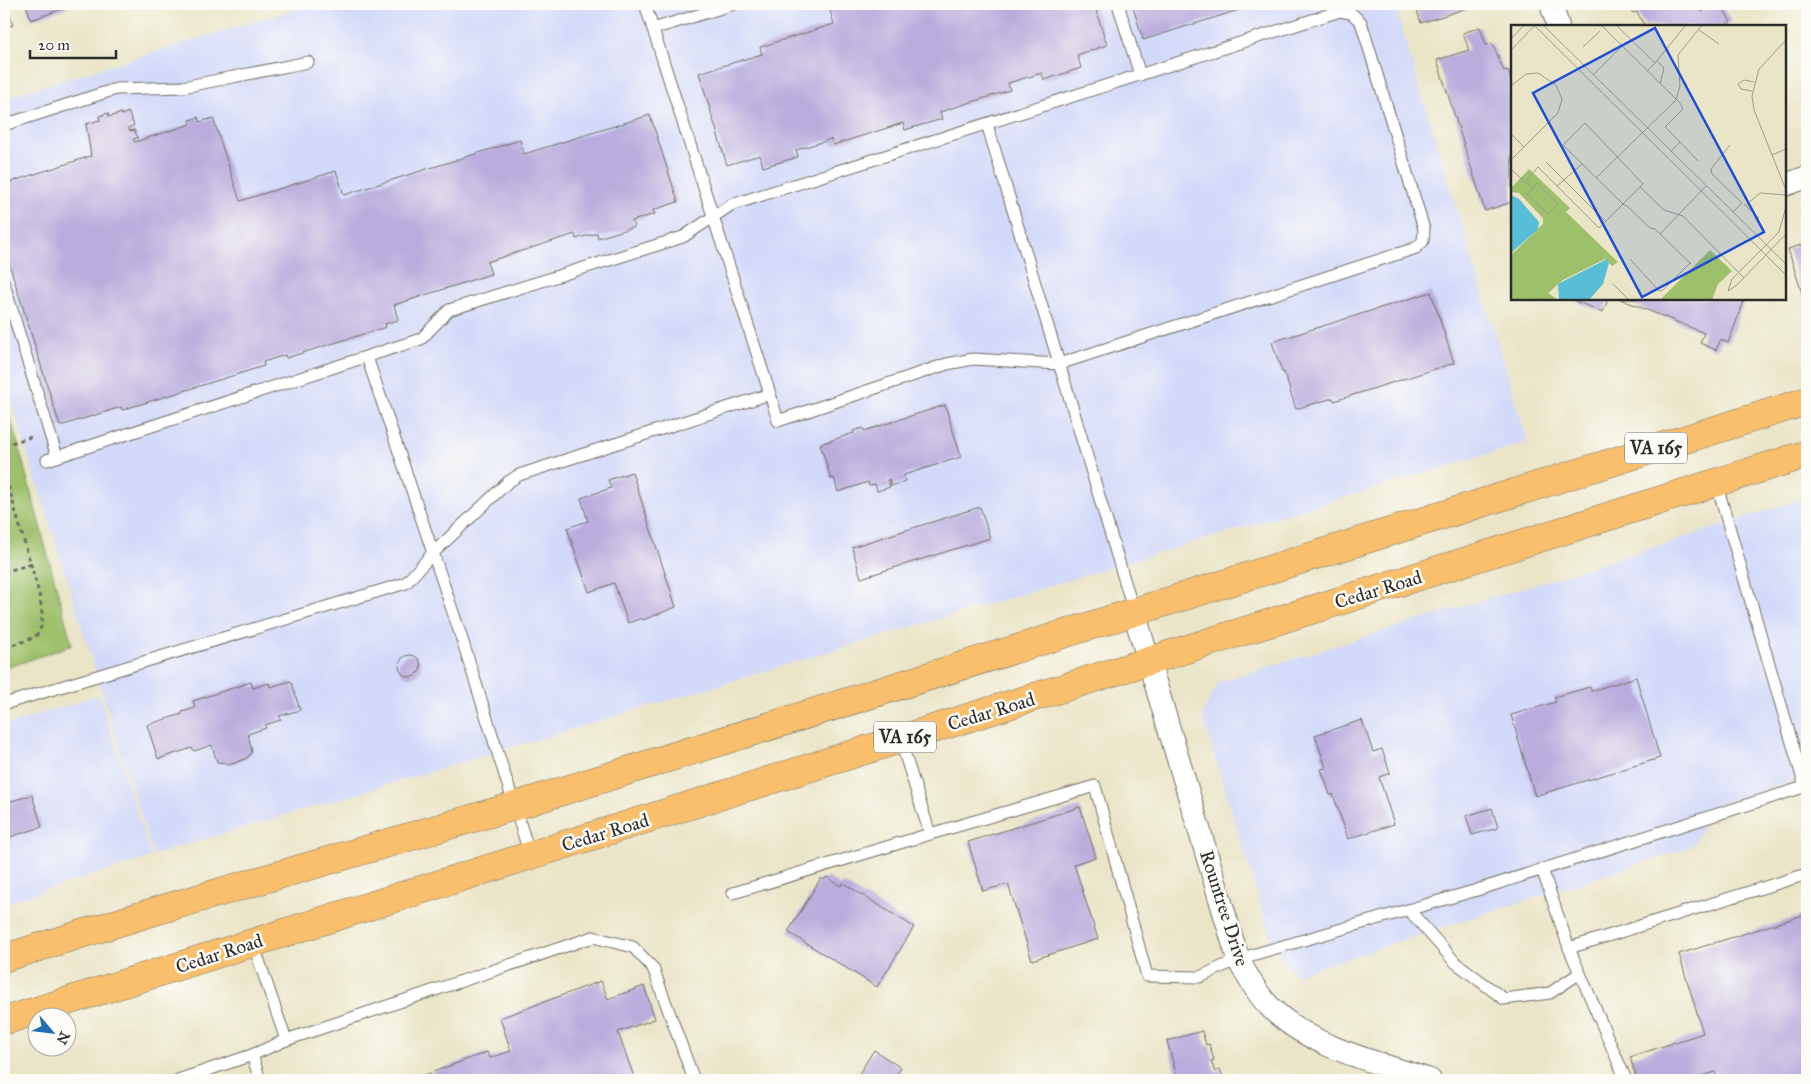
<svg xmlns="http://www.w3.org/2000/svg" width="1811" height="1084" viewBox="0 0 1811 1084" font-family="'IM FELL Great Primer',serif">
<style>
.built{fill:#d3d9f9}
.green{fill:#9dc06a;stroke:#64764a}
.building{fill:#baaddd}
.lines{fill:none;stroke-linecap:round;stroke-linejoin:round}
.service-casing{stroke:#6e6c62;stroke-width:13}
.minor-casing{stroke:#6e6c62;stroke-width:24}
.primary-casing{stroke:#6e6c62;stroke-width:29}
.path{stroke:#6e6c62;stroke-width:3;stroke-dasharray:4 4;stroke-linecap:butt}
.service{stroke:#fff;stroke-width:11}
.minor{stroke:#fff;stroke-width:22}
.primary{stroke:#f9bf6d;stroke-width:28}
.labels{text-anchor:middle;stroke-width:5;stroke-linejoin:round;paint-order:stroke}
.shield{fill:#fdfcf7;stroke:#6a6a68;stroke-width:1}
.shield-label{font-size:18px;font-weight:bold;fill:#2b2b2b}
.street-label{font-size:19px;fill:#2b2b2b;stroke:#fdfcf7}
.inset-road{fill:none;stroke:#9e9b89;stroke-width:1}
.view{fill:#1d4ed8;fill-opacity:0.15;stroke:#1d4ed8;stroke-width:2.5}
.inset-edge{fill:none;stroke:#2b2b2b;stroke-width:2.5}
</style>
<rect width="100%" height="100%" fill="#fdfcf7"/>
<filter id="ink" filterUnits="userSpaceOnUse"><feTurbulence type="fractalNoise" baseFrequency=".02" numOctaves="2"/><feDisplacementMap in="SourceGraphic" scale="10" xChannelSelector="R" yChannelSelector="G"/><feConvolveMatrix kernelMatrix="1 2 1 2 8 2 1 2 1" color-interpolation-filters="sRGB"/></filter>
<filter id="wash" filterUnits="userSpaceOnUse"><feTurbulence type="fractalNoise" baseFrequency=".0096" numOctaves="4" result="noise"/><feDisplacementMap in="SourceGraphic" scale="20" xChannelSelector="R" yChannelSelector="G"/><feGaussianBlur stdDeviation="1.12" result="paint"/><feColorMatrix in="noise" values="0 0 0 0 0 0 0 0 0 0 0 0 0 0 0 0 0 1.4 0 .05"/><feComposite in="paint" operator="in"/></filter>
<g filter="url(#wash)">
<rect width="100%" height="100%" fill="#eae5c7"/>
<g class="built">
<polygon points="313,4 1394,4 1528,442 153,855 4,378 4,98"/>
<polygon points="1807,497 1807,776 1716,805 1691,847 1295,975 1273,945 1202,715 1219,682 1672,542"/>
<polygon points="99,695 151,857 4,903 4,726"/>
</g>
<polygon class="green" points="4,398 16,437 72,645 4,669"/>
<g id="blocks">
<g class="building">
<polygon points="4,4 6,4 13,25 4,28"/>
<polygon points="26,4 70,4 71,6 31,20"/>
<polygon points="828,4 1094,4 1107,45 1077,55 1081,68 1044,80 1042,73 1008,83 1010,90 940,112 942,119 905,130 903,123 833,145 831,139 796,150 798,157 763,167 760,155 727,165 699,73 762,54 760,47 834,24"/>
<polygon points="1132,4 1258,4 1143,40"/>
<polygon points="1415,4 1480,4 1421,23"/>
<polygon points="1627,4 1712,4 1701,10 1702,12 1717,4 1721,4 1731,22 1723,26 1651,26 1650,24 1645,26 1637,12 1633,13"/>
<polygon points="1480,27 1486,45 1492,43 1504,71 1508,70 1512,83 1512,202 1485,211 1437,60 1469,50 1463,33"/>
<polygon points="128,112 134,125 128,128 130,131 134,130 138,138 133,139 135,142 191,124 190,120 198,117 200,122 213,118 240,201 336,171 344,195 520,140 524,154 650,115 678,202 653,210 655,214 632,221 634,227 598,238 597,233 576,239 575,234 487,262 491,274 394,305 398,320 385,324 386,327 286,358 285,355 263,362 264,366 122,410 121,407 60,426 4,247 4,184 91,156 86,124 100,120 99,116 108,113 109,117 121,113 122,115"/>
<polygon points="1807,243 1807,309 1788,249"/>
<polygon points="1431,292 1454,363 1334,401 1333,398 1296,409 1284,372 1282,372 1272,342"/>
<polygon points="1576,299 1608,299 1603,312 1575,301"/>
<polygon points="1620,299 1745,299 1728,343 1721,339 1716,350 1700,343 1704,333"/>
<polygon points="945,405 961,457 904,475 905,481 891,486 889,479 887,480 890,487 877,491 875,484 869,486 868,482 838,492 834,478 831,479 820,444 854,433 853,431 863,428 864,431"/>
<polygon points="632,472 676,607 643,620 642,618 628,623 614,583 589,592 567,528 588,521 581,498 611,488 608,480"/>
<polygon points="980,507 990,538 861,578 852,547"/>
<circle cx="410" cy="666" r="11"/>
<polygon points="1636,677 1660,758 1535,796 1511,715 1556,702 1554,697 1590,687 1591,691"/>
<polygon points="291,681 300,710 279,716 281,720 265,725 266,728 248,734 252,752 247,758 232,764 217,762 212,745 194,751 192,748 158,759 147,725 182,714 182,712 195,708 193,701 251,682 253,688 269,683 270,687"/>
<polygon points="1362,720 1373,752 1382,749 1390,773 1379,777 1394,824 1348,839 1333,794 1330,795 1321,769 1326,768 1315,735"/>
<polygon points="32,795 42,827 10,837 9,843 4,845 4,803"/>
<polygon points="1080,807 1096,857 1074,864 1098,939 1032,960 1008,884 983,891 968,842"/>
<polygon points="1492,808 1498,828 1472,835 1466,816"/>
<polygon points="827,877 841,886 843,883 914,927 877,987 788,932 821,878 823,880"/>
<polygon points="1807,914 1807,1080 1718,1080 1715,1072 1690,1080 1637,1080 1630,1057 1703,1033 1679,954"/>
<polygon points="601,981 608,999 644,986 655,1019 618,1032 635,1080 427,1080 425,1075 487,1052 490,1058 511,1051 500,1018"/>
<polygon points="1202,1031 1206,1045 1209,1044 1214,1060 1211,1061 1215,1072 1220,1069 1224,1080 1178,1080 1167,1041"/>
<polygon points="874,1050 901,1068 893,1080 855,1080"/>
</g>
</g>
</g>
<g filter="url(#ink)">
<use href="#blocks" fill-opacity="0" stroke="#6e6c62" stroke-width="1"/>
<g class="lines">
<g class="service-casing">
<g id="service">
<polyline points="1118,4 1140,75"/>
<polyline points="653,29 734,4"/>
<polyline points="987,124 1134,612"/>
<polyline points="4,125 116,89 183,87 308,62"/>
<polyline points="4,284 57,457"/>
<polyline points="367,357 460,633 530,855"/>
<polyline points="47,460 421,339 449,310 683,237 731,205 1340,11 1351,13 1361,22 1424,229 1423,241 1416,248 1059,364 973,359 947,364 778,421 770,394 645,4"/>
<polyline points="1716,482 1805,787"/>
<polyline points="4,704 406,583 433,553 508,482 519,475 770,394"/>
<polyline points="930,834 1095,786 1147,976 1200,977 1238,959 1477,890 1807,786"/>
<polyline points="1542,869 1569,948 1807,874"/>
<polyline points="733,893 930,834 900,739"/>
<polyline points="1409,910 1455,962 1504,999 1550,993 1580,973"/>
<polyline points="253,943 286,1040 593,937 633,947 653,968 694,1080"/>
<polyline points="1569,948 1626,1080"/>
<polyline points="252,1055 260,1080"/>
<polyline points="178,1080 252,1055 286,1040"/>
</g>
</g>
<g class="minor-casing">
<g id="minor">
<polyline points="1551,4 1558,26"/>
<polyline points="1785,185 1807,177"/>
<path d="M1134,612L1238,959C1247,976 1257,994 1270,1007C1310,1048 1377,1062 1430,1080"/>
</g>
</g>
<g class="primary-casing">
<g id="primary">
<polyline points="4,958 159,910 515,806 1807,401"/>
<polyline points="4,1021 1807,454"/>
</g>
</g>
<g class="path">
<polyline points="4,445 31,437"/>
<path d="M4,471L39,593C41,606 47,628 34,637C26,642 13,644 4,647"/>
<polyline points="4,572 31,564"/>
</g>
<use href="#service" class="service"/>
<use href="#minor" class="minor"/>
<use href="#primary" class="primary"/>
</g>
</g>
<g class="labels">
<g class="shield">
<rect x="1625" y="432.5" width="62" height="31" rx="4"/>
<rect x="874" y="721.5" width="62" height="31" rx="4"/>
</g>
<g class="shield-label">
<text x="1656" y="454">VA 165</text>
<text x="905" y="743">VA 165</text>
</g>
<g class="street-label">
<text transform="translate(1378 589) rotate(-17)" y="7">Cedar Road</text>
<text transform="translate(991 711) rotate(-17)" y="7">Cedar Road</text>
<text transform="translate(605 832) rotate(-17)" y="7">Cedar Road</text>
<text transform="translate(1225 908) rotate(72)" y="7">Rountree Drive</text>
<text transform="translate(219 953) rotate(-18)" y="7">Cedar Road</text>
</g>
</g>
<g transform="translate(1511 25)">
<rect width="275" height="275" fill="#eae5c7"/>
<path d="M18,144L59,183L55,187L107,237L101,241L94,234L52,255L37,268L47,275H0V230L32,199V193L8,168L0,167V163ZM199,225L221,246L207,259L201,275H149Z" fill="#9dc06a"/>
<path d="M0,170L8,174L28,197L27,204L0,228ZM96,234L98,238L92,259L78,275H48L47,259Z" fill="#58bdd6"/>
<path class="inset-road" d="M23,0L275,250M32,0L275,239M90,0L169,78L172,84L154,102L169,117M105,0L144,38L136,46M188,5L208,19M0,14L13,0M275,15L248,44L241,71L243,85L275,165M72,22L89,6M0,25L24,0M146,36L153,43L149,59M144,38L175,0M82,50L111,21M0,61L15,49L27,48L45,60L51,74L47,88L13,122L0,109M241,66L230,64L227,59L233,55L243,57M219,120L200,144L201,149L231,178L222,187M160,126L169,117L187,136M261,130L275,124M0,135L13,122M35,137L95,197M0,144L14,157L27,142L88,203L132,159L74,98L52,120L110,177L112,179L116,181L139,203L144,204L180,239M85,153L165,75L169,61L167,30L191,0M14,156L22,163L26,158L47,179L37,189L16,169L22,163M46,161L71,139M129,162L153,185L172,191L233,253M233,179L248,193M235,180L249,168L275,170M275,182L268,207L221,254L217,266L226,260L275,209M149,209L195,161M119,234L148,266L152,265L179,238M102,259L118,275"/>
<path class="view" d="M144,3L253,207L131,272L22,68Z"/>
<rect width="275" height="275" class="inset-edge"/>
</g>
<rect width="1811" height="1084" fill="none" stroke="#fdfcf7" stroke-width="20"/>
<g transform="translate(52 1032) rotate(118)"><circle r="24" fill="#fdfcf7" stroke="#a9a8a5"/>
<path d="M0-4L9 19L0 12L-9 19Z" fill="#1f6fb2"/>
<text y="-8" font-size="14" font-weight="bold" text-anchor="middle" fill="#2b2b2b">N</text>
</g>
<path d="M30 50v8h86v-8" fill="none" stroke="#2b2b2b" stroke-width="2.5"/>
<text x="38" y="50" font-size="15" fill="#2b2b2b" stroke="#fdfcf7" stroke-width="4" paint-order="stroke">20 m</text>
</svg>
